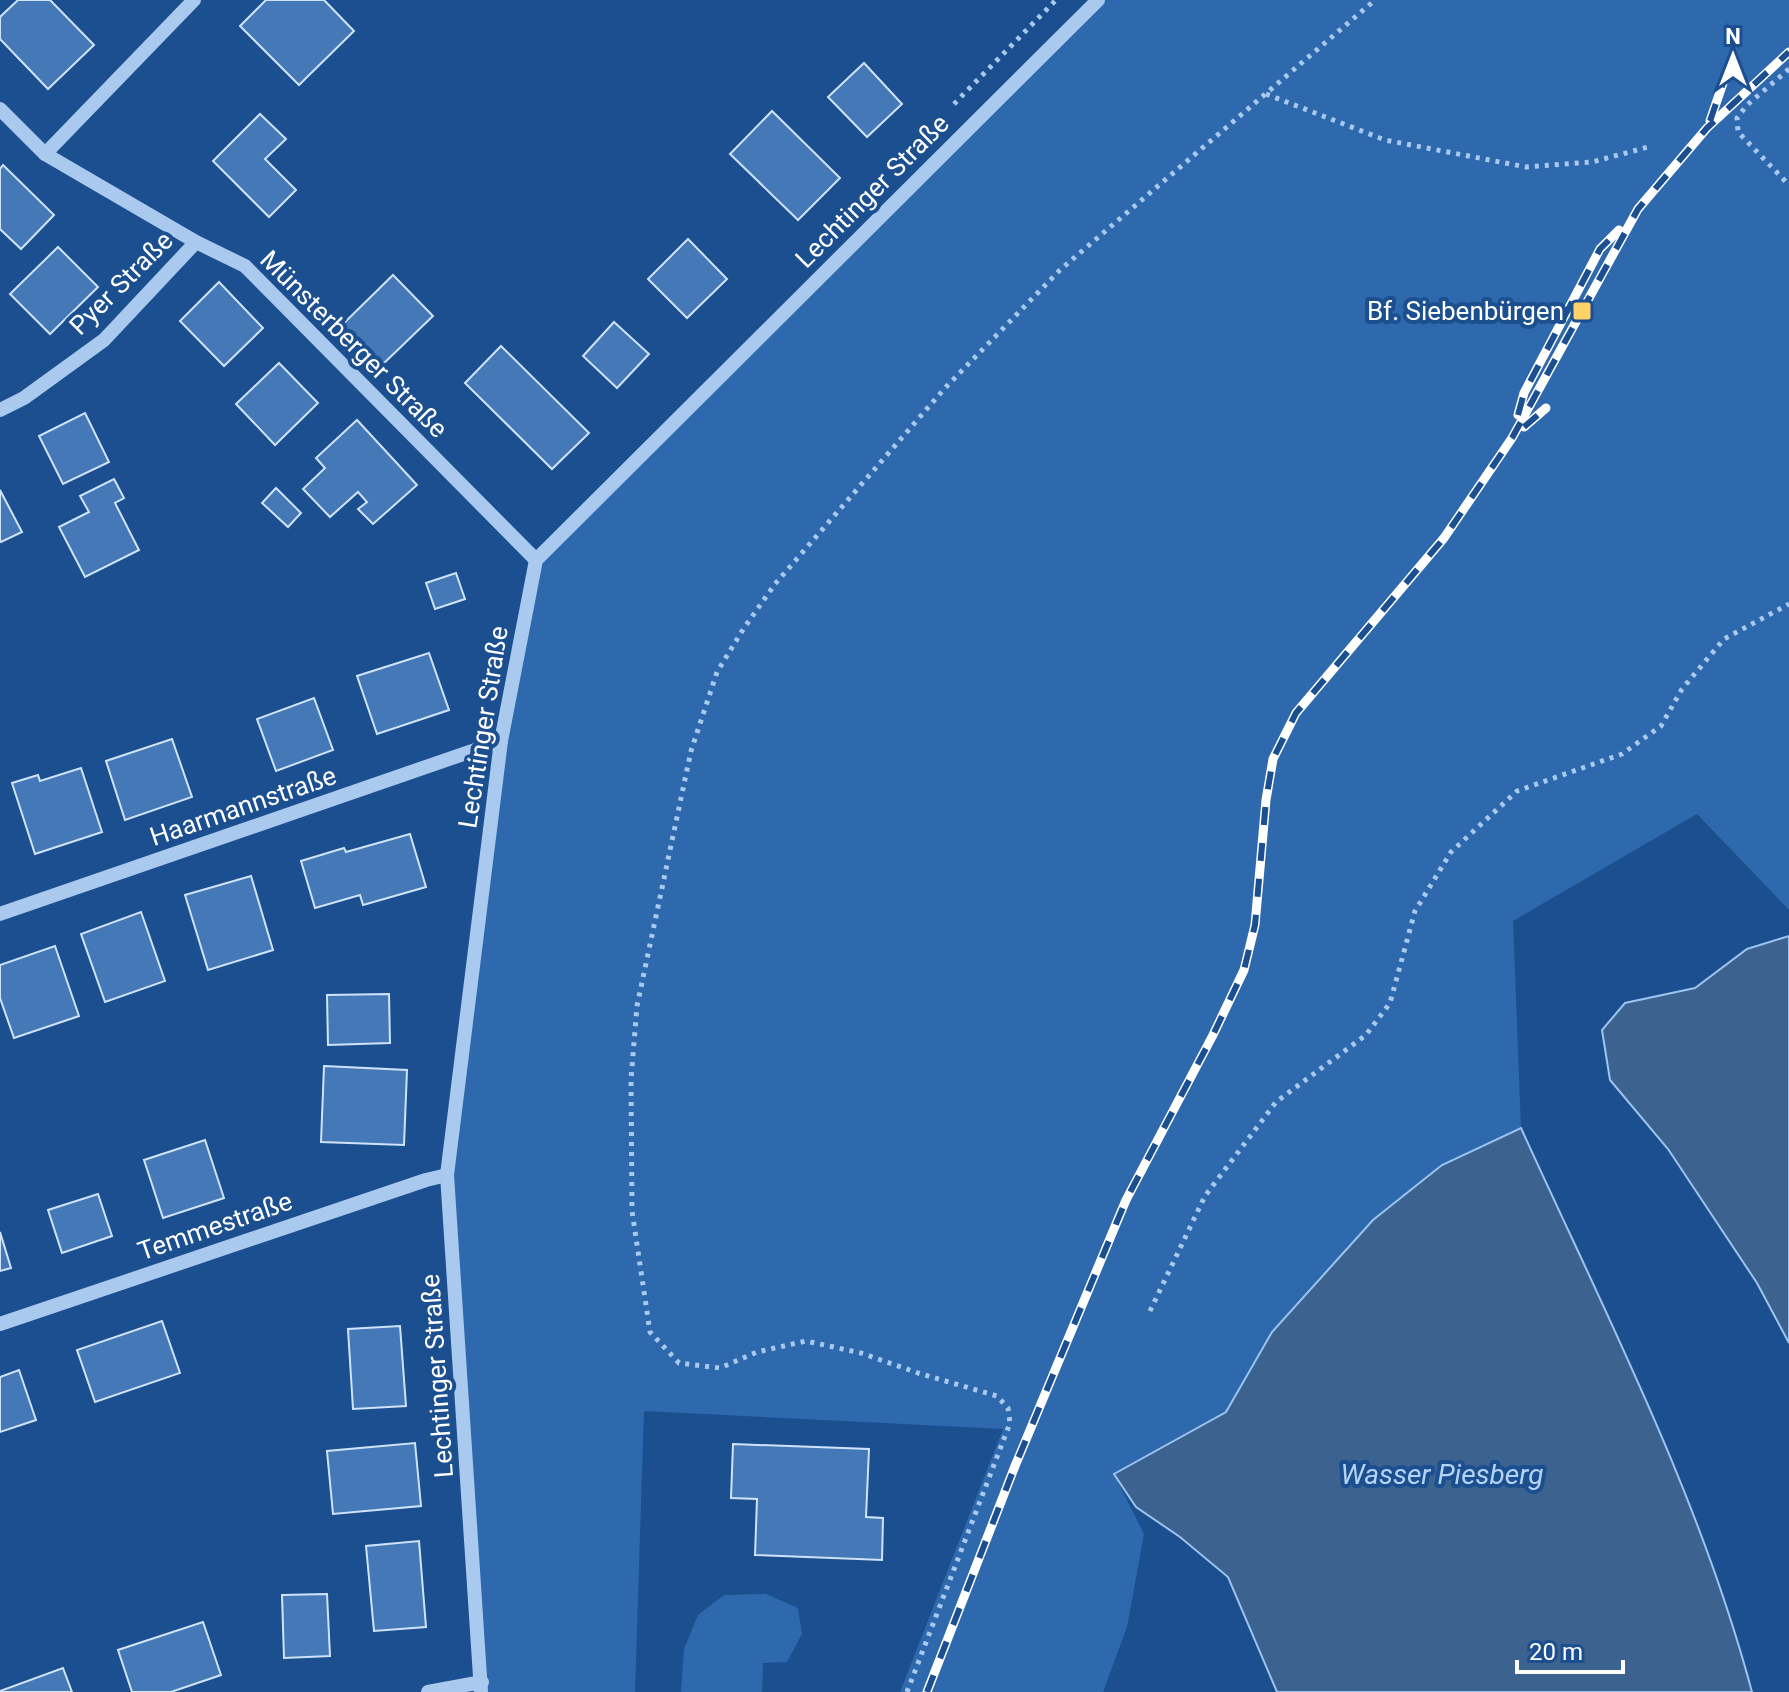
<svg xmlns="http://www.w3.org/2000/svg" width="1789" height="1692" viewBox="0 0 1789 1692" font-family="Roboto,sans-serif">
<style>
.green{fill:#2e69ad}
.water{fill:#3c6290;stroke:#9cc4f0;stroke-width:2}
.building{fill:#4478b7;stroke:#cfe3fa;stroke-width:2}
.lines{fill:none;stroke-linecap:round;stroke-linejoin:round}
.path{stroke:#a9c9ee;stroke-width:5;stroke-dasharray:4 6;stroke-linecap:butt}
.minor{stroke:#a9c9ee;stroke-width:14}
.rail-casing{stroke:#fff;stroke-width:9}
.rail{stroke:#1b4f8f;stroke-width:6;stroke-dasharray:18;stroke-linecap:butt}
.poi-dot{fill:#ffd166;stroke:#1b4f8f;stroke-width:3}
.labels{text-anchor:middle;stroke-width:8;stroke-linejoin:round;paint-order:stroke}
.street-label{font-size:26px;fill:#fff;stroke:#1b4f8f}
.poi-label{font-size:26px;fill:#fff;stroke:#1b4f8f;text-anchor:end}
.water-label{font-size:28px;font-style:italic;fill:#b5d3f5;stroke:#1b4f8f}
</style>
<rect width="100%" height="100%" fill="#1b4f8f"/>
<g class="green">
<polygon points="1098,0 1789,0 1789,910 1697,814 1513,921 1521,1128 1442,1165 1373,1220 1272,1332 1226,1412 1114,1474 1144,1534 1127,1627 1103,1692 900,1692 1003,1429 644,1411 635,1692 481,1692 447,1175 501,741 536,560"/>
<polygon points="766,1594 798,1608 802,1634 787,1662 763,1663 762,1692 681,1692 684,1649 698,1615 724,1595"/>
</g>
<g class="water">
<polygon points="1789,936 1789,1343 1757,1283 1668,1149 1610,1080 1602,1030 1625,1003 1695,988 1747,949"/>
<path d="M1521,1128C1605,1313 1699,1494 1752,1692H1277L1228,1577L1180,1537L1136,1507L1114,1474L1226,1412L1272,1332L1373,1220L1442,1165Z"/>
</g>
<g class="building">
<polygon points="18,0 50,0 94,45 48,89 0,39 0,17"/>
<polygon points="266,0 324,0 354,31 299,85 240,26"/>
<polygon points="864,63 902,104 867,137 828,97"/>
<polygon points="772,111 840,178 798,220 730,154"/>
<polygon points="260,114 286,139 265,159 296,190 269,217 213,161"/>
<polygon points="3,165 54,215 21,249 0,229 0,169"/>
<polygon points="688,239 727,279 687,318 648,279"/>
<polygon points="58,247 98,287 50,334 10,294"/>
<polygon points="393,275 433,316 382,365 342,325"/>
<polygon points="219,282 263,328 224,366 180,321"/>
<polygon points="614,322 649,354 617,388 583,356"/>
<polygon points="501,346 589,433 552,469 465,383"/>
<polygon points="279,363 318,403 275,445 236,404"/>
<polygon points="85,413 109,462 63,484 39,436"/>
<polygon points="357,420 417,485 373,524 358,509 367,502 358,492 330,517 303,489 325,468 316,458"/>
<polygon points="114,479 124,498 115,503 139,550 85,577 59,527 89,512 80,496"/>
<polygon points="276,488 301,513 288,527 262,503"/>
<polygon points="0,490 22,532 1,542 0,540"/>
<polygon points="456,573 465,599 435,609 426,583"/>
<polygon points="429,653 449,710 377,734 357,676"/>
<polygon points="314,698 333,750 276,771 257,719"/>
<polygon points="172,739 192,797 125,820 106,761"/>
<polygon points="81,768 102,832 35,854 12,783 38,775 40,781"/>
<polygon points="410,834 426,887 363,905 360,895 315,908 301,861 344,848 346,852"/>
<polygon points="251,876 273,950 208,970 185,895"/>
<polygon points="141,912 165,981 105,1002 81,934"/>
<polygon points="55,946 79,1016 14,1038 0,998 0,965"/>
<polygon points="389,994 390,1043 328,1045 327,995"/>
<polygon points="324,1066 407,1070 404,1145 321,1142"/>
<polygon points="205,1140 224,1198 163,1218 144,1160"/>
<polygon points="98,1194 112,1236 62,1253 48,1210"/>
<polygon points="0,1232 11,1268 0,1271"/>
<polygon points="162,1321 180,1373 95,1402 77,1350"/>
<polygon points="400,1326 406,1406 353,1409 348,1329"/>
<polygon points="19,1370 36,1420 0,1432 0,1377"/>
<polygon points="415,1443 421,1506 333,1514 327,1451"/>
<polygon points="733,1444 869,1449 866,1517 883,1518 882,1560 755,1555 757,1499 731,1498"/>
<polygon points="419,1541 426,1627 374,1631 366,1546"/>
<polygon points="327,1594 330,1656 284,1658 282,1595"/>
<polygon points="203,1622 221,1675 171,1692 132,1692 118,1650"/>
<polygon points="63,1668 72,1692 0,1692 0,1691"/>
</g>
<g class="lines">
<g class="path">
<polyline points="1789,69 1747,105 1737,118 1738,132 1789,185"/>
<polyline points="1266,94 1385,140 1526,167 1592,162 1652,146"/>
<polyline points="954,104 1056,0"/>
<polyline points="1150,1311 1205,1196 1276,1102 1366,1035 1390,1003 1415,911 1451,852 1517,791 1622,754 1661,726 1682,689 1724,639 1789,604"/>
<polyline points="907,1692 1010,1423 1008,1408 997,1396 918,1373 861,1353 806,1341 757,1352 720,1368 679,1363 650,1332 632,1211 631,1079 637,1006 691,751 717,672 744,628 775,584 945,388 1060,270 1375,0"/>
</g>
<g class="minor">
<polyline points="0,109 45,154 196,242 245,266 536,560"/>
<polyline points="45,154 194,0"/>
<polyline points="0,410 24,398 104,340 196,242"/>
<polyline points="0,914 501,741"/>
<polyline points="0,1324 426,1180 447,1175"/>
<polyline points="428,1692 482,1682"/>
<polyline points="481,1692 447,1175 501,741 536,560 1098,0"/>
</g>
<g class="rail-casing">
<g id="rail">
<polyline points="1710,121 1723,83"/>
<polyline points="1518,415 1524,393 1600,249 1619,230"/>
<polyline points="1524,427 1546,408"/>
<polyline points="927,1692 1015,1466 1126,1200 1213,1035 1244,970 1255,925 1266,800 1273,759 1296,713 1444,538 1512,438 1638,209 1707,128 1789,52"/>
</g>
</g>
<use href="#rail" class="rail"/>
</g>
<rect class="poi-dot" x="1572" y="301" width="20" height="20" rx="4"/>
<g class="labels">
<g class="street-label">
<text transform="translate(872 191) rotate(-45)" y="9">Lechtinger Straße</text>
<text transform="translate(121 283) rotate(-45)" y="9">Pyer Straße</text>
<text transform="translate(354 344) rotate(45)" y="9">Münsterberger Straße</text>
<text transform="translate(483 727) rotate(-81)" y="9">Lechtinger Straße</text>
<text transform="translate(243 806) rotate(-19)" y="9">Haarmannstraße</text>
<text transform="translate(215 1226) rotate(-19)" y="9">Temmestraße</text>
<text transform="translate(437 1376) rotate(-94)" y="9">Lechtinger Straße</text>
</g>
<g class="poi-label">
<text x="1564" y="320">Bf. Siebenbürgen</text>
</g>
<g class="water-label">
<text x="1442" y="1484">Wasser Piesberg</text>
</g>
</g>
<g transform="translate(1733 56)" stroke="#1b4f8f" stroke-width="6" paint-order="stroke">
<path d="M0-6L14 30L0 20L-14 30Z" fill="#ffffff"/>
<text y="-12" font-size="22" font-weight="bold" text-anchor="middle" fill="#ffffff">N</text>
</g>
<path d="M1517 1660v12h106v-12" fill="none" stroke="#ffffff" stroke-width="4"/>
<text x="1529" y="1660" font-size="24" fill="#ffffff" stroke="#1b4f8f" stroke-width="6" paint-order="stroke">20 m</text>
</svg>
